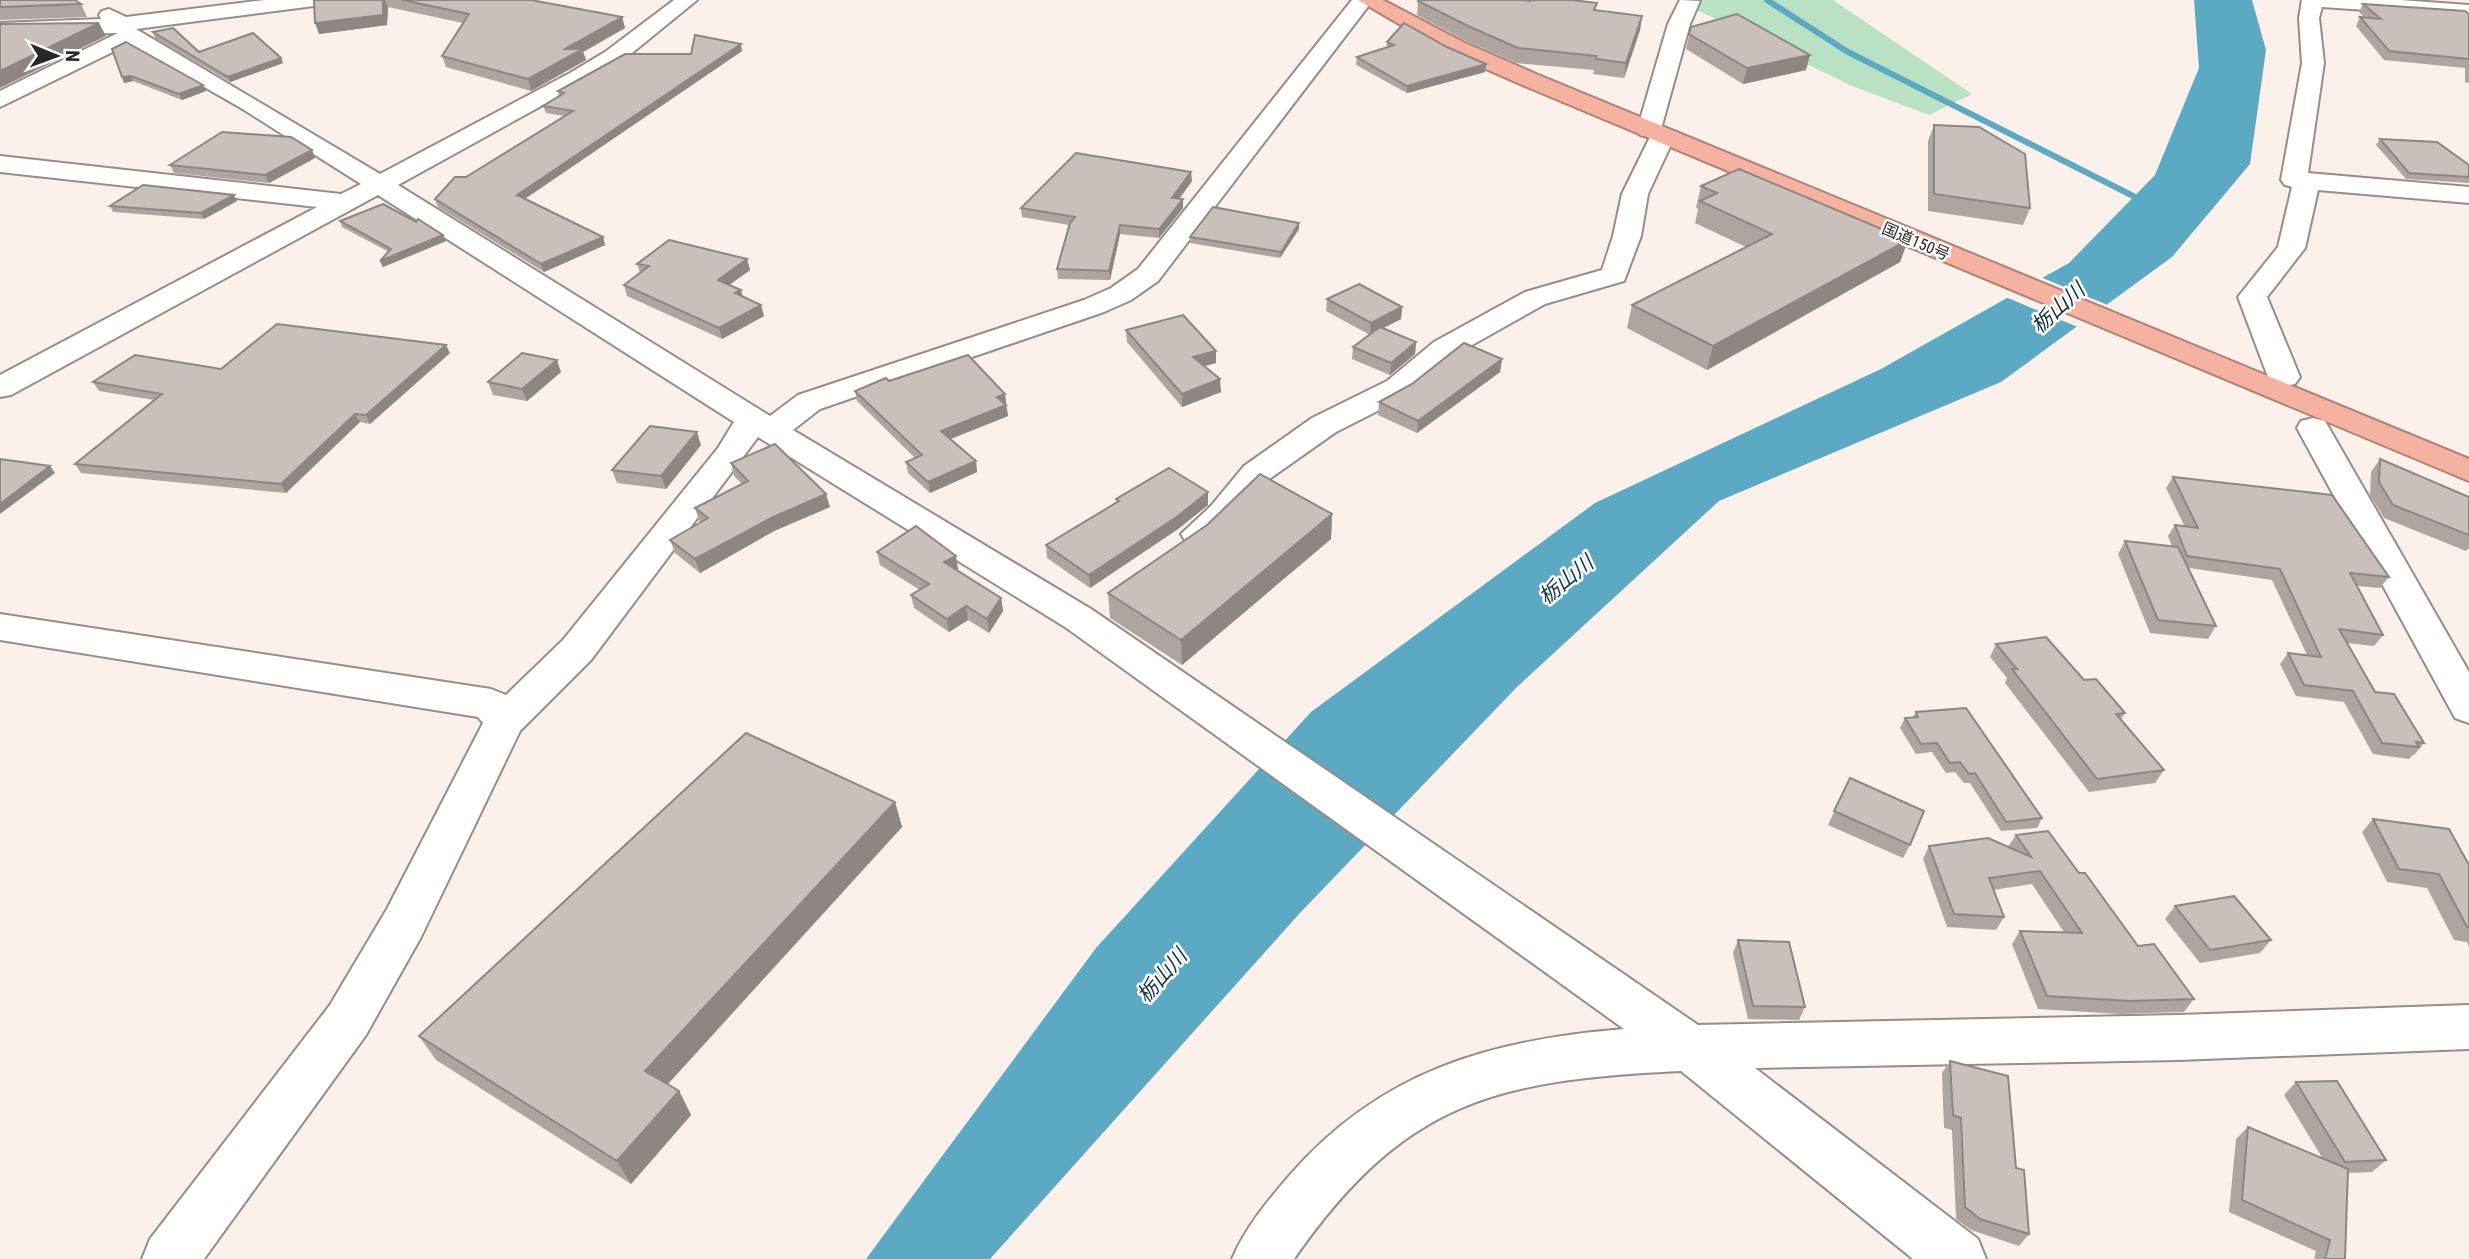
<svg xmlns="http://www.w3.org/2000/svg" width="2469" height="1259" viewBox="0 0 2469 1259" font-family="'Roboto Condensed','Noto Sans JP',sans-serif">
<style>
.green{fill:#b9e2c4}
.water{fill:#5ba9c3}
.pier{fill:#fbf0ea}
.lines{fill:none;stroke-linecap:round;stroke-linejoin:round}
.stream{stroke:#5ba9c3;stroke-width:6}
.minor-casing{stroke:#978d88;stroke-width:4}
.highway-casing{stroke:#ae8175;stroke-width:4}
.minor{fill:#fff;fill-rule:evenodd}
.highway{fill:#f5b2a0;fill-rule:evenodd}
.wall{fill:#aea5a1}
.shaded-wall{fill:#8d8683}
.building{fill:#cac0bb;stroke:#8d8683;stroke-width:2}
.labels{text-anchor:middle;stroke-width:5;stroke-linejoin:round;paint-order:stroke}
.far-street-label{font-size:16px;fill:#2a2624;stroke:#fff}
.water-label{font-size:21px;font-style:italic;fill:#0f3440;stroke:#fff}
</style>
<rect width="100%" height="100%" fill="#fbf0ea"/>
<polygon class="green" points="1690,0 1833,0 1972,94 1929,115 1852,86 1695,9"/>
<polygon class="water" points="2194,0 2252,0 2266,50 2250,164 2172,257 2001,382 1719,501 1517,687 1299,914 990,1259 866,1259 1096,948 1311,712 1595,503 1881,369 2069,263 2155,175 2199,68"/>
<polygon class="pier" points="2038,276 2110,306 2080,328 2003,296"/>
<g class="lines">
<polyline class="stream" points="1767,0 1848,52 2147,203"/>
<g class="minor-casing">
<g id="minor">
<path d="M265,0H324L314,6L136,29L380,174L570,73L605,52L674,0H697L621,62L398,185L770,416L798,395L1084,300L1111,288L1138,269L1352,0H1373L1158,281L1131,300L1104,312L820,409L793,430L1091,609L1698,1025L2178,1015L2469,1005V1049L2178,1060L1755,1068L1978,1239L1986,1259H1913L1681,1071C1496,1080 1405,1100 1294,1259H1232C1245,1228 1267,1202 1289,1176C1380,1071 1489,1040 1624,1029L1065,627L758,437L591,660L520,731L421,937L366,1035L204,1259H142L150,1239L330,1005L387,909L483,723L478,717L0,640V614L491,689L506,695L563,640L718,448L734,422L378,195L11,395L0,397V375L317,207L0,172V156L341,194L361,184L241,108L129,44L0,107V91L118,33L0,35V23L101,19L99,15L102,11L109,9L126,17Z"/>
<polygon points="1680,0 1700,1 1690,24 1661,129 1672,131 1675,136 1648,194 1641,236 1624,281 1545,304 1456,354 1409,395 1336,432 1268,480 1235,522 1212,542 1199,545 1186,542 1181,534 1211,506 1244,466 1312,418 1387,381 1434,342 1525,292 1602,270 1613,236 1622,194 1650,137 1640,135 1637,130 1668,24"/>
<polygon points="2302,0 2400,0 2469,5 2469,17 2322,7 2319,18 2324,63 2308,173 2469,187 2469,203 2318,190 2305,248 2267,297 2300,377 2295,384 2284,386 2273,384 2268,377 2238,297 2278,247 2292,187 2285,185 2281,180 2302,63 2299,18"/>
<polygon points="2313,418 2325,421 2329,428 2469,672 2469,723 2455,718 2297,428 2301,421"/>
</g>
</g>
<g class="highway-casing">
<polygon id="highway" points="1358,0 1383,0 1463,42 1536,74 2469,459 2469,481 1520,84 1447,52"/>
</g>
<use href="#minor" class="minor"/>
<use href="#highway" class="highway"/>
</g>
<g class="wall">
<polygon points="0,0 81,4 87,17 0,20"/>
<polygon points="314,0 531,0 622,17 625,28 583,52 586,60 531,91 446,67 442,56 463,23 388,7 387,25 319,34"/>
<polygon points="1418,1 1595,10 1642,16 1640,30 1624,78 1593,74 1594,70 1516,63 1464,40 1417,15"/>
<polygon points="2363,4 2469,14 2469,83 2465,82 2465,68 2384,60 2356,26 2360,17 2365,18 2359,12"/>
<polygon points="1691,27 1810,55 1806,70 1743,84 1686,49"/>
<polygon points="153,32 199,52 281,58 283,63 230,82 155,38"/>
<polygon points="1387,42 1447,47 1486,64 1485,72 1407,93 1356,65 1357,57 1387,48"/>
<polygon points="112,49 206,91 182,100 133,81 124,83"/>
<polygon points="742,51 525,199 603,237 605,245 544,272 438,207 435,199 466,177 564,116 546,113 543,106 559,96 558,91 691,54"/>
<polygon points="1934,125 2030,208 2023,225 1928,211 1928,141"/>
<polygon points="2380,139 2469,165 2469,183 2406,179 2376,145"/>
<polygon points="315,158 269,183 174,173 170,165"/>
<polygon points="1192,181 1179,199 1183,199 1183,208 1159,238 1120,234 1110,280 1058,279 1057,269 1069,225 1022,217 1021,208"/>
<polygon points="1701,186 1908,240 1900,262 1707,370 1627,328 1632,305 1746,247 1695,223 1698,209 1696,208"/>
<polygon points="237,201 204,219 113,212 110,206"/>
<polygon points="340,221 446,241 383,267 380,261 389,252 342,227"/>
<polygon points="1299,223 1299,229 1280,258 1190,243 1190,237"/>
<polygon points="747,259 750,270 729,285 764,316 722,339 627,296 624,285 640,273 637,264"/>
<polygon points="1327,299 1402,307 1401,319 1383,328 1416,342 1415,354 1390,375 1352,359 1353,347 1370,335 1326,311"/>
<polygon points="1126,330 1216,363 1204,366 1221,392 1182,407 1127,342"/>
<polygon points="450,353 370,424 360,422 286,493 81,473 75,464 154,400 99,391 93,382 221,369"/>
<polygon points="1502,359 1500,372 1417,433 1378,415 1379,402"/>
<polygon points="561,372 527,401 493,395 488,382"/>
<polygon points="889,381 1005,394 1008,416 950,439 976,461 977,472 930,493 908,473 906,462 915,458 857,401 855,391"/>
<polygon points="701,445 666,489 617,483 612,470"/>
<polygon points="2380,459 2469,497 2469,548 2466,551 2384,518 2370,495 2371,472"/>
<polygon points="731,463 830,507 774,531 700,573 675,553 670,540 701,522 699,521 695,508 742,484 734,476"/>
<polygon points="2173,477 2389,577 2380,588 2357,586 2383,635 2374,646 2347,643 2375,692 2424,743 2414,755 2413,755 2409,759 2373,754 2344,702 2296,696 2280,664 2288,653 2307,655 2272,580 2189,568 2216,626 2208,639 2150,633 2118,554 2125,541 2172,546 2168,536 2175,525 2185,527 2166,488"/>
<polygon points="1116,499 1208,505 1178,529 1090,588 1047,558 1046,545 1117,503"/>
<polygon points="1332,514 1331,539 1182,665 1110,618 1108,593"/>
<polygon points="877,552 958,569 957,570 1001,598 1003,611 989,633 968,620 949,632 914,608 911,595 920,590 880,565"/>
<polygon points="1996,644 2084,680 2125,713 2121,719 2164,770 2155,783 2089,792 2005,683 2007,678 1990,657"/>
<polygon points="1916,712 2042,818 2037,828 2001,831 1970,783 1964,783 1955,772 1946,773 1932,752 1916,754 1900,728 1905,718 1913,717"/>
<polygon points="1850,778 1910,845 1903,858 1828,825"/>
<polygon points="895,802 902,827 667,1084 679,1091 691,1115 631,1184 436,1060 419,1036"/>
<polygon points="2373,819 2469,865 2469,947 2467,942 2454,940 2427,888 2387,882 2362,832"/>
<polygon points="2016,835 2079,873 2138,946 2194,999 2184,1012 2120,1014 2038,1009 2012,944 2020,931 2064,932 2032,884 1993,890 2004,917 1996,930 1947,927 1923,859 1929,846 2008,847"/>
<polygon points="2175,906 2271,940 2260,953 2200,963 2165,919"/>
<polygon points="1738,940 1805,1007 1799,1020 1748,1019 1733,953"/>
<polygon points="1950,1061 2016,1168 2029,1234 2019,1246 1971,1230 1956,1219 1952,1130 1944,1128 1942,1073"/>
<polygon points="2296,1082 2386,1160 2372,1172 2348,1173 2345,1259 2314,1259 2316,1251 2229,1212 2236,1139 2248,1127 2323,1159 2284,1095"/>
</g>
<g class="shaded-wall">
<polygon points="383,0 385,0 388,7 387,25 319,34 315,23"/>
<polygon points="1642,16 1640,30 1624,78 1626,63"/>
<polygon points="622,17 625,28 583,52 586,60 531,91 528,79 565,49"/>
<polygon points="99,23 106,36 0,88 0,71"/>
<polygon points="741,44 742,51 520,202 517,195"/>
<polygon points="1810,55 1806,70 1743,84 1747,68"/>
<polygon points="281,58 283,63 230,82 228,77"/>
<polygon points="1486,64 1485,72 1407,93 1407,86"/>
<polygon points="131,76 133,81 124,83 122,77"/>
<polygon points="203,85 206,91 182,100 179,94"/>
<polygon points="312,150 315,158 269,183 265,175"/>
<polygon points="1191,172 1192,181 1173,207 1172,198"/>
<polygon points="234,195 237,201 204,219 201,213"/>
<polygon points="1183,199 1183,208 1159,238 1159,229"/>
<polygon points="1299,223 1299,229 1280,258 1281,252"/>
<polygon points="1120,225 1120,234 1110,280 1109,271"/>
<polygon points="443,235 446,241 383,267 380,261"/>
<polygon points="603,237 605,245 544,272 541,264"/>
<polygon points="1908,240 1900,262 1707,370 1713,346"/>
<polygon points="747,259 750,270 721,291 718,280"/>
<polygon points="741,290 744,301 735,293"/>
<polygon points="761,305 764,316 722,339 719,328"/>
<polygon points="1402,307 1401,319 1370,335 1371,323"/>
<polygon points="1416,342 1415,354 1390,375 1391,363"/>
<polygon points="446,345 450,353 370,424 366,415"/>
<polygon points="1216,351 1216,363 1193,369 1193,357"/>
<polygon points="1502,359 1500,372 1417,433 1418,421"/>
<polygon points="557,360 561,372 527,401 522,389"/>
<polygon points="1220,379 1221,392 1182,407 1182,394"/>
<polygon points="1005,394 1006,405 997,397"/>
<polygon points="1006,405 1008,416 943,442 941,431"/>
<polygon points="355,414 360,422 286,493 281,484"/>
<polygon points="697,432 701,445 666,489 661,476"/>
<polygon points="976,461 977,472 930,493 928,482"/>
<polygon points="50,466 55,473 0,514 0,504"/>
<polygon points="1208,492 1208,505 1178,529 1090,588 1089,575"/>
<polygon points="826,494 830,507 774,531 700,573 695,559 771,518"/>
<polygon points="1332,514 1331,539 1182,665 1181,640"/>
<polygon points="956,556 958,569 946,575 944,562"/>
<polygon points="1001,598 1003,611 989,633 987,619"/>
<polygon points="966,606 968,620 949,632 947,619"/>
<polygon points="895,802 902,827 658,1095 645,1071"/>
<polygon points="679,1091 691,1115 631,1184 617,1161"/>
</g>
<g class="building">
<polygon points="0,0 75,0 81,4 0,7"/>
<polygon points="314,0 383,0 383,15 315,23"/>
<polygon points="402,0 531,0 622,17 565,49 582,49 528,79 442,56 469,14"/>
<polygon points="1419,0 1522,0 1530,1 1531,0 1572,0 1597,3 1594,10 1642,16 1626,63 1596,59 1597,56 1518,48 1466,25 1418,1"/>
<polygon points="2363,4 2465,11 2469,14 2469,59 2389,51 2360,17 2381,19"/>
<polygon points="1737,14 1810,55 1747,68 1689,34 1691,27"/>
<polygon points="99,23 0,71 0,24"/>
<polygon points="1404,23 1447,47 1486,64 1407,86 1357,57 1394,45 1387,42"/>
<polygon points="173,28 199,52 253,33 281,58 228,77 153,32"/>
<polygon points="695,35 741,44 517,195 603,237 541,264 435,199 455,177 466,177 573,111 543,106 564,93 558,91 625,54 691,54"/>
<polygon points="126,42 203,85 179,94 131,76 122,77 112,49"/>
<polygon points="1934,125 1979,127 2025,154 2030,208 1934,194"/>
<polygon points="222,132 291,137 312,150 265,175 170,165"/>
<polygon points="2380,139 2437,142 2469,165 2469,177 2409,173"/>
<polygon points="1076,153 1191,172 1172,198 1183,199 1159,229 1120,225 1109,271 1057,269 1070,223 1075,217 1021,208"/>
<polygon points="1739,169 1908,240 1713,346 1632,305 1772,234 1700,201 1717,193 1701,186"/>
<polygon points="143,185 234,195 201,213 110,206"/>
<polygon points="383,204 416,222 418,219 443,235 380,261 391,249 340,221"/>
<polygon points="1213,207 1299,223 1281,252 1190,237"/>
<polygon points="669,240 747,259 718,280 741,290 735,293 761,305 719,328 624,285 649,266 637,264"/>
<polygon points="1359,284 1402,307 1371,323 1327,299"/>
<polygon points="1183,315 1216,351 1193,357 1220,379 1182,394 1126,330"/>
<polygon points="277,324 446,345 366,415 355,414 281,484 75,464 162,394 93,382 135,355 221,369"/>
<polygon points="1380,327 1416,342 1391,363 1353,347"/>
<polygon points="1464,343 1502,359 1418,421 1379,402 1412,384"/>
<polygon points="522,353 557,360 522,389 488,382"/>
<polygon points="968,355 1005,394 997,397 1006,405 941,431 976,461 928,482 906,462 922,455 855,391 886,378 889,381"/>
<polygon points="650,426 697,432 661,476 612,470"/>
<polygon points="775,444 826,494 771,518 695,559 670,540 708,518 695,508 748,481 731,463"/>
<polygon points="0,459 50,466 0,504"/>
<polygon points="2380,459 2469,497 2469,535 2393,505 2379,482"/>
<polygon points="1169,468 1208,492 1178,516 1089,575 1046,545 1119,501 1116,499"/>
<polygon points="1260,474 1332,514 1181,640 1108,593 1207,525"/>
<polygon points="2173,477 2332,495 2389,577 2350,573 2383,635 2339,629 2375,692 2394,694 2424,743 2416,742 2419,747 2382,743 2353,691 2304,685 2288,653 2321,657 2280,569 2187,556 2175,525 2198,528"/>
<polygon points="916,526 956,556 944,562 1001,598 987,619 966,606 947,619 911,595 929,584 877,552"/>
<polygon points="2125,541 2178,547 2216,626 2158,620"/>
<polygon points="2046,637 2084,680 2096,679 2125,713 2116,714 2164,770 2097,779 2012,669 2017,669 1996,644"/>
<polygon points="1966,708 2042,818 2006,822 1975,773 1969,774 1960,762 1950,763 1937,743 1921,744 1905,718 1918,717 1916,712"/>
<polygon points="746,733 895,802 645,1071 679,1091 617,1161 419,1036"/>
<polygon points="1850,778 1924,811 1910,845 1834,811"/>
<polygon points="2373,819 2449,829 2469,865 2469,927 2467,927 2439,874 2399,869"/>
<polygon points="2048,831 2079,873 2085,873 2138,946 2154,944 2194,999 2130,1001 2047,996 2020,931 2082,933 2040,871 1989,878 2004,917 1954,914 1929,846 1988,838 2031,857 2016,835"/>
<polygon points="2234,896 2271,940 2210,950 2175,906"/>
<polygon points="1738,940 1789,942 1805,1007 1753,1006"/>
<polygon points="1950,1061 2008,1076 2016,1168 2024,1170 2029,1234 1980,1219 1965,1207 1961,1118 1953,1115"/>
<polygon points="2337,1081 2386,1160 2345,1162 2296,1082"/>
<polygon points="2248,1127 2348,1169 2345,1259 2325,1259 2330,1240 2242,1200"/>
</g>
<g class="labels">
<g class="far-street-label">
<text transform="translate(1916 241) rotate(23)" y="6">国道150号</text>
</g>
<g class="water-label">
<text transform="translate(2058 308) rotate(-42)" y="7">栃山川</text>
<text transform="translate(1566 580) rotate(-39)" y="7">栃山川</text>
<text transform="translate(1162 976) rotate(-49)" y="7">栃山川</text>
</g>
</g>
<g transform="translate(56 56) rotate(91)" stroke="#ffffff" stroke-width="5" paint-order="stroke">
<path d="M0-5L12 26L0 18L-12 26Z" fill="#2a2624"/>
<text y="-10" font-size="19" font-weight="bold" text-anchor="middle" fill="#2a2624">N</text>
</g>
</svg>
